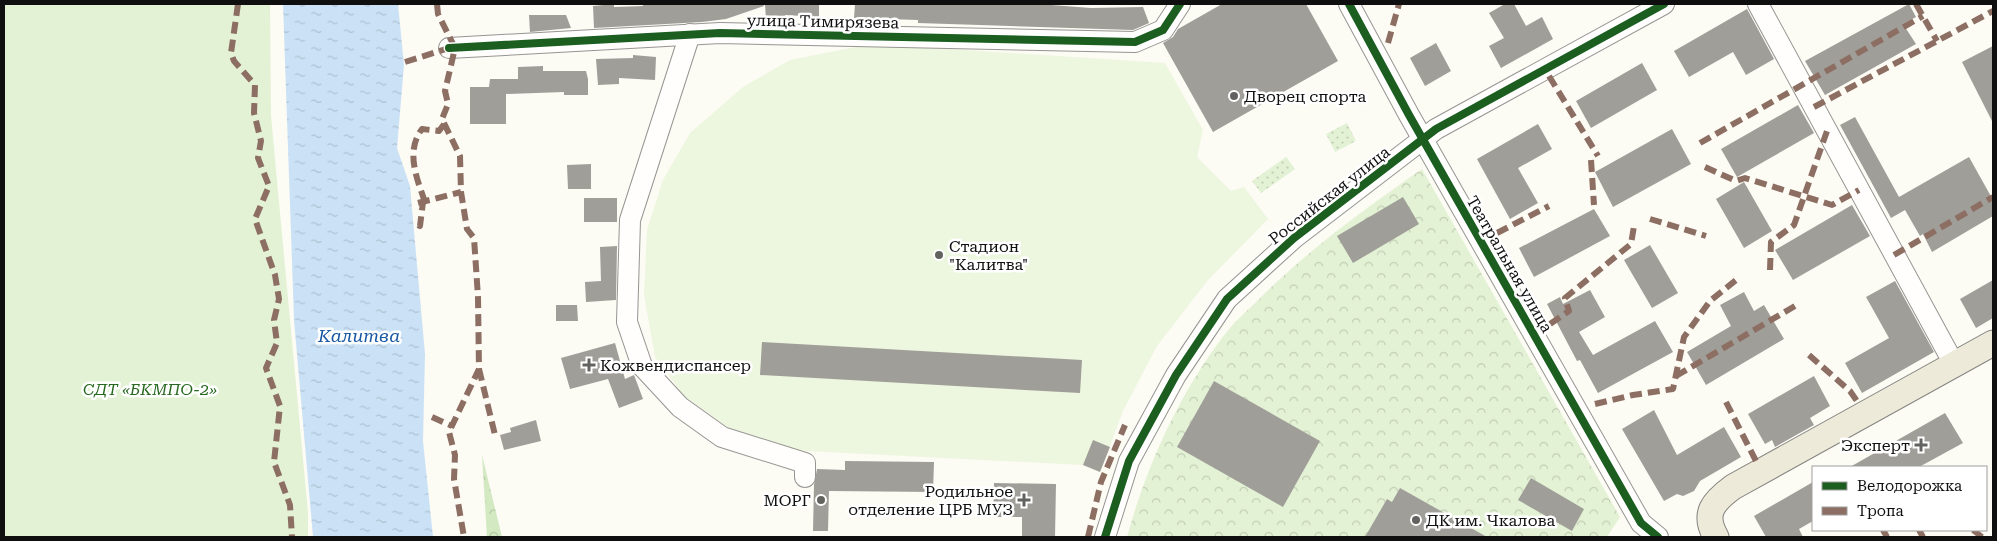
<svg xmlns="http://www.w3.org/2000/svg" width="1997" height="541" viewBox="0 0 1997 541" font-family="'Roboto Serif',serif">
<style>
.grass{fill:url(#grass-dots)}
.forest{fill:url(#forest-crowns)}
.park{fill:url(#park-crowns)}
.garden{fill:#e3f2d4}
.pitch{fill:#edf6de}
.water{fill:url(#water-ripples)}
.building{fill:#a09e99}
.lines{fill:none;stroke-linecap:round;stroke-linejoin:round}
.minor-casing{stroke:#969592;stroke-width:22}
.major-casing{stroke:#83837f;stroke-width:27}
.minor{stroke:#fffefd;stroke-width:20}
.major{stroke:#edeada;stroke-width:25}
.quiet{stroke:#8d6e63;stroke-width:6;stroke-dasharray:12 6;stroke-linecap:butt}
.cycleway-casing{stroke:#fff;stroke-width:11}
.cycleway{stroke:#1b5e20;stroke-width:8}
.poi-dot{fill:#62625f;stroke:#fff;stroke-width:2}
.labels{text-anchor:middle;stroke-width:5;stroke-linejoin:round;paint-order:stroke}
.street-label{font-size:16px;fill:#0f0f0f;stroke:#fff}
.poi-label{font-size:16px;fill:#0f0f0f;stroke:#fff;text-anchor:start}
.park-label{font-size:16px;font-style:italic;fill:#26681e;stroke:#fff}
.water-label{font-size:18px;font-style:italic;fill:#1757a3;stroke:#fff}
</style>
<defs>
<pattern id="grass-dots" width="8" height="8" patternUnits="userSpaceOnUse" patternTransform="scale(1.25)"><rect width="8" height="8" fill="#e3f2d4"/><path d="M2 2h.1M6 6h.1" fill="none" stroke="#c2ceb5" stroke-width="1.8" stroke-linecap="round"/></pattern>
<pattern id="forest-crowns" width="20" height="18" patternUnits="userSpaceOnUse" patternTransform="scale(1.25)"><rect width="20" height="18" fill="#d2e9c2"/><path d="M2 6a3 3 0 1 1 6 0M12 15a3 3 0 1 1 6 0" fill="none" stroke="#b3c7a6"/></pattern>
<pattern id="park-crowns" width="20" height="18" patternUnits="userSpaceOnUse" patternTransform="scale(1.25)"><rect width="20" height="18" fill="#e3f2d4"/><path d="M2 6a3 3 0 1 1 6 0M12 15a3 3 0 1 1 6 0" fill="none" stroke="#c2ceb5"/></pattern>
<pattern id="water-ripples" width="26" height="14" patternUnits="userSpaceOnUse" patternTransform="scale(1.25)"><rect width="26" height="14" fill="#cbe2f6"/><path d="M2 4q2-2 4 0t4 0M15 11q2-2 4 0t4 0" fill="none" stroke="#adc1d2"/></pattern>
</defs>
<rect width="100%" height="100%" fill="#fcfbf4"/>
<g class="grass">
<polygon points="1347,123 1356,141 1335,152 1326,134"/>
<polygon points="1286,157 1295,169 1261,193 1252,181"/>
</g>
<polygon class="forest" points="482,455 502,537 487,537"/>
<path class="park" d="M1422,169L1620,517L1607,537H1127C1147,464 1182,387 1230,328C1239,317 1252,307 1262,296C1311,248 1365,209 1422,169Z"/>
<polygon class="garden" points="4,4 270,4 271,116 308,513 308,537 4,537"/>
<polygon class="pitch" points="871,44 1165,63 1203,130 1197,157 1231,191 1244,187 1268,219 1208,280 1157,346 1123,411 1100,472 1083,465 807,451 774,446 742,437 684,396 655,357 644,295 647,230 663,180 690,133 743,87 790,60"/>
<polygon class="water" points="283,4 398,4 404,65 397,148 410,186 425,354 423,441 433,537 313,537 294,320"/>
<g class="building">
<polygon points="614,4 614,7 643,6 643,4 763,4 764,6 726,19 702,22 594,28 593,6"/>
<polygon points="765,4 819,4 819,17 785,15 785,19 766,20"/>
<polygon points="855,4 1038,4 1091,8 1143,7 1149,23 1133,30 918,23 918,20 854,18"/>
<polygon points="1222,4 1306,4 1338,61 1213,132 1163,43 1173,37 1178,29"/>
<polygon points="1505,4 1514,4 1526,26 1542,17 1553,39 1501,68 1489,46 1504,38 1489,13"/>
<polygon points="1909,4 1916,17 1903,24 1916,44 1825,95 1805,61"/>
<polygon points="1747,9 1774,59 1746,75 1733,52 1689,77 1674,51"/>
<polygon points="529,15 566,15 571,28 530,32"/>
<polygon points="1436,43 1451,71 1425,86 1410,58"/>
<polygon points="1993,46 1993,123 1962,62"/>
<polygon points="633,55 656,57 655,80 619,78 619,84 598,85 596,59 633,58"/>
<polygon points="1642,63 1657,90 1591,128 1576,101"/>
<polygon points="543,66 543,71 586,71 588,79 588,95 564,95 564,92 506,94 506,124 470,124 470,87 489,87 490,79 518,79 518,67"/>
<polygon points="1798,105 1814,133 1737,177 1721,149"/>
<polygon points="1855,117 1899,197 1969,157 1993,200 1993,216 1932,252 1923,234 1920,236 1905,210 1891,218 1840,125"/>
<polygon points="1538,124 1552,149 1518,168 1538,203 1510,219 1477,159"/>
<polygon points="1672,129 1691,164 1613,207 1595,172"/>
<polygon points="591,164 591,189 568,189 567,165"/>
<polygon points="1744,182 1772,231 1744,248 1716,199"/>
<polygon points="1403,197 1419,224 1353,263 1337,236"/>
<rect x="584" y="198" width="33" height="24"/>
<polygon points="1852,205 1870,236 1793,280 1775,250"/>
<polygon points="1594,209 1610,236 1534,277 1519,248"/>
<polygon points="1650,245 1678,293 1652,308 1624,260"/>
<polygon points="617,246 616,300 586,302 585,282 601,281 600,247"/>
<polygon points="1993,280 1993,318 1976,328 1960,299"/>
<polygon points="1895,281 1934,352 1862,393 1845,363 1889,338 1866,297"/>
<polygon points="1590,290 1605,317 1579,332 1593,355 1655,321 1673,352 1598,393 1580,360 1577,361 1547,304 1560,297 1563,304"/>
<polygon points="1744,292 1754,311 1764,305 1784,339 1706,385 1687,352 1731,326 1720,305"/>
<polygon points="556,305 577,305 578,321 556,321"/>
<polygon points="762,342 1082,360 1080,393 760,375"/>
<polygon points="615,343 625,379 634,375 643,399 619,408 608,379 570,389 561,358"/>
<polygon points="1814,376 1830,406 1810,418 1814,425 1775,447 1772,440 1765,444 1748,414"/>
<polygon points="1214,381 1320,441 1283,507 1177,447"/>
<polygon points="1654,410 1677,455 1724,427 1741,457 1700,481 1694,491 1683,496 1677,494 1664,501 1622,429"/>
<polygon points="1945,413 1963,443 1919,467 1850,467"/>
<polygon points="536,420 541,441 504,450 500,435 511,432 510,428"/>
<polygon points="1093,440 1110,447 1100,472 1083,465"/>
<polygon points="845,461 934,462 933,492 829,491 828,531 813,531 814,485 817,469 845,470"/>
<polygon points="1531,478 1584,509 1572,531 1518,500"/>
<polygon points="1813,482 1813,521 1799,529 1803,537 1766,537 1754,516"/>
<polygon points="994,483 1056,484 1055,537 1022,537 1022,517 993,517"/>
<polygon points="1400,488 1487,537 1365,537 1387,499 1392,502"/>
</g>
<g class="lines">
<g class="minor-casing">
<g id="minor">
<polyline points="1349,4 1409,115 1641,523 1658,537"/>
<polyline points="1758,4 1954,364"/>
<polyline points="690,34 630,220 627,322 642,366 680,407 722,437 805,463 805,477"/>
<polyline points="449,48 720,33 1135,42 1163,30 1180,4"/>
<polyline points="1105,537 1129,461 1176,375 1227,299 1294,238 1436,129 1664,4"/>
</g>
</g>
<g class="major-casing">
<path id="major" d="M1716,537C1702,513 1714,501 1733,487L1993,343"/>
</g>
<use href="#minor" class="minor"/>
<use href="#major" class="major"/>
<g class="quiet">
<polyline points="238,4 231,53 234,61 255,85 254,113 261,141 258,158 269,186 255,219 275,275 279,299 274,320 277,343 266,368 280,406 274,462 290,505 292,537"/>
<polyline points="437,4 438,14 455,48 445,91 448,104 442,119 460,156 461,192 467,229 474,238 478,297 479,369 449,432 455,455 454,479 464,537"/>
<polyline points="1916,4 1937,41"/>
<polyline points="1388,43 1399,4"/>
<polyline points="405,62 449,48"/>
<polyline points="1549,76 1598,156"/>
<polyline points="1814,107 1993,11"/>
<polyline points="1700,143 1923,16"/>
<polyline points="1591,160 1594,205"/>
<polyline points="1705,167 1736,181 1745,178 1832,205 1859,190"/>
<path d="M425,202C417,179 405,151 422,129L439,131L445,123"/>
<polyline points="418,203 461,192"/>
<polyline points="1650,219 1706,236"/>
<polyline points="418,225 420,226 423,202"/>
<polyline points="1497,233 1549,206"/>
<polyline points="1894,255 1993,197"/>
<polyline points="1770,270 1771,242 1794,225 1827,131"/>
<polyline points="1550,324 1569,311 1565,298 1631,244 1634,226"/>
<polyline points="1809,355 1850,391 1859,404"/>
<polyline points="479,369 495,435"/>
<polyline points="1676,376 1800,303"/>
<polyline points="1726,402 1756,461"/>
<polyline points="1595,404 1633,395 1673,389 1684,337 1710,301 1736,280"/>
<polyline points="432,417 452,426"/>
<polyline points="1883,530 1887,537"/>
<polyline points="1919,530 1923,537"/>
<polyline points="1973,530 1982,537"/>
<polyline points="1088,537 1101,482 1125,425"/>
</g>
<g class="cycleway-casing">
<g id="cycleway">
<polyline points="1349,4 1409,115 1641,523 1658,537"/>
<polyline points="449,48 720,33 1135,42 1163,30 1180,4"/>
<polyline points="1105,537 1129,461 1176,375 1227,299 1294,238 1436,129 1664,4"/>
</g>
</g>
<use href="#cycleway" class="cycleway"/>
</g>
<g class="poi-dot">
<circle cx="1234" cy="96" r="5"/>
<circle cx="939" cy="255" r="5"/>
<path d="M586.5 357.5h5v5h5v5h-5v5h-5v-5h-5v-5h5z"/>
<path d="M1918.5 437.5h5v5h5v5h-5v5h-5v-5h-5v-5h5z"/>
<circle cx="821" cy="500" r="5"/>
<path d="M1021.5 492.5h5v5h5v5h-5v5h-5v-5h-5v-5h5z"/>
<circle cx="1416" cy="520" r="5"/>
</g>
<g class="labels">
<g class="street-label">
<text transform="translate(823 21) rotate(1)" y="6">улица Тимирязева</text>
<text transform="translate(1329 195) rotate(-38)" y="6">Российская улица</text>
<text transform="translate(1510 264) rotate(60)" y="6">Театральная улица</text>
</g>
<g class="poi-label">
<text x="1244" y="102">Дворец спорта</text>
<text x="949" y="252">Стадион<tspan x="949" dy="18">"Калитва"</tspan></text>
<text x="600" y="371">Кожвендиспансер</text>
<text x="1910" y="451" text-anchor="end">Эксперт</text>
<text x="1013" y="497" text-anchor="end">Родильное<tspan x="1013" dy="18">отделение ЦРБ МУЗ</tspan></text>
<text x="811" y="506" text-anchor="end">МОРГ</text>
<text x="1426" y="526">ДК им. Чкалова</text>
</g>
<g class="park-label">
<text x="150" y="395">СДТ «БКМПО-2»</text>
</g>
<g class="water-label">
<text x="359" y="342">Калитва</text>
</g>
</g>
<rect width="1997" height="541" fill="none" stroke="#0f0f0f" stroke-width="10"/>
<rect x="1812" y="466" width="175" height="65" fill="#ffffff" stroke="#9f9f9f"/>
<rect x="1822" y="482" width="25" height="8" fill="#1b5e20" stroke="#9f9f9f"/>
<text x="1857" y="491" font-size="15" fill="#0f0f0f">Велодорожка</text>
<rect x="1822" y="507" width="25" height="8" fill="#8d6e63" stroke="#9f9f9f"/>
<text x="1857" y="516" font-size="15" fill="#0f0f0f">Тропа</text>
</svg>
